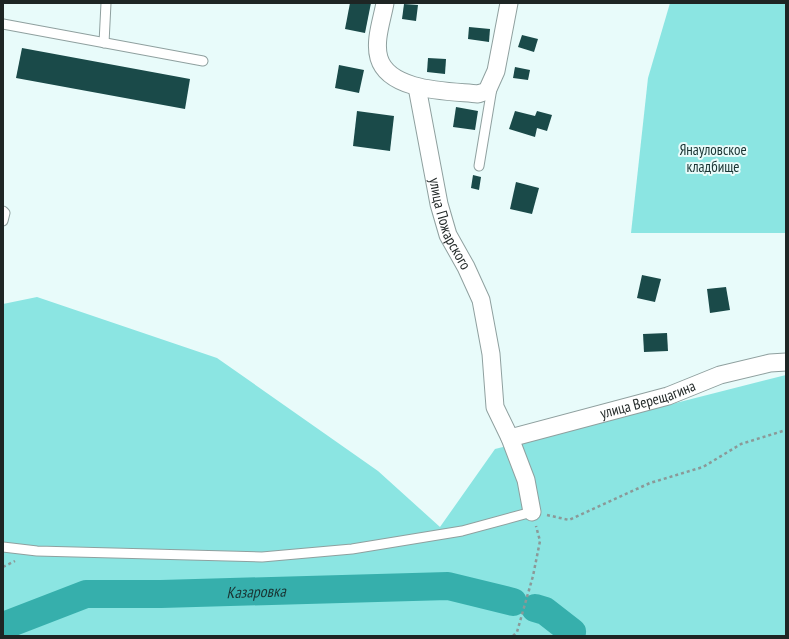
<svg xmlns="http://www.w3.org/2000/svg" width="789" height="639" viewBox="0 0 789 639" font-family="'PT Sans Narrow',sans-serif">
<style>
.green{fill:#8be5e2}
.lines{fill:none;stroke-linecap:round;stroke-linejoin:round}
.river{stroke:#36afac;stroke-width:28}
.building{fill:#1a4a49}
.lane-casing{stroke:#8fa09f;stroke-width:11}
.street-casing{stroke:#8fa09f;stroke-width:19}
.path{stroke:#8b9998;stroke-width:2.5;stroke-dasharray:3 3;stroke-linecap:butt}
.lane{stroke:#fff;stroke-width:9}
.street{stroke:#fff;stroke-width:17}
.labels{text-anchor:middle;stroke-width:4;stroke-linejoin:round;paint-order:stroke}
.park-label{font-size:15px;fill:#1a3433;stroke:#e8fbfa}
.street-label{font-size:15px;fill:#1e2524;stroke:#e8fbfa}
.water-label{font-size:16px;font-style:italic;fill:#193332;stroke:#e8fbfa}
</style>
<rect width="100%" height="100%" fill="#e8fbfa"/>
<g class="green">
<polygon points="670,3 786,3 786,233 631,233 648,78"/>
<polygon points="37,297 217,358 378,471 440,527 495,449 786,375 786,636 3,636 3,304"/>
</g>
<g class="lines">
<g class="river">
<polyline points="535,608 545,611 572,632 571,636"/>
<path id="s1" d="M3,626L86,594H161L448,586L513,602"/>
</g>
</g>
<g class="building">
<polygon points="350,3 371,3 365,33 345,29"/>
<polygon points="404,4 418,5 416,21 402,19"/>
<polygon points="469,27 490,29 489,42 468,39"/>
<polygon points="522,35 538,39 534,52 518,47"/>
<polygon points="22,48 190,79 185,109 16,78"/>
<polygon points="428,58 446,59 445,74 427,72"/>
<polygon points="339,65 364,70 359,93 335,88"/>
<polygon points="515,67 530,70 528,80 513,78"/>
<polygon points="456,107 478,111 475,130 453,127"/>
<polygon points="357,111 394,116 390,151 353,146"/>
<polygon points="515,111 535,116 537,111 552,115 547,131 537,128 535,137 509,129"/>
<polygon points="473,175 481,177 479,190 471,188"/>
<polygon points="516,182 539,188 532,214 510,209"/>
<polygon points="642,275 661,279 655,302 637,298"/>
<polygon points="726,287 730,310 710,313 707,289"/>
<polygon points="667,333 668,351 644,352 643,334"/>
</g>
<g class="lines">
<g class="lane-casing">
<g id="lane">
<polyline points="3,24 203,61"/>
<polyline points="104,43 106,3"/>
<polyline points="479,166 492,88"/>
<polyline points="3,211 5,213 3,221"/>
<polyline points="3,547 37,551 262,557 352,549 462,531 532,512"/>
</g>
</g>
<g class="street-casing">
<g id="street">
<path d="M385,3C382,20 374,41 379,58C389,92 450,91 478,94L487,91L496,71L509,3"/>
<path id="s2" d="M417,87L439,204L448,235L466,267L481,300L491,354L495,407L510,438L526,480L532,512"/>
<path id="s3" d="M510,438L668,396L720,375L770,363L786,362"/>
</g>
</g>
<g class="path">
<polyline points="547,515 569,520 650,483 703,467 741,444 786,430"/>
<polyline points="3,567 15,561"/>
<polyline points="513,636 517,632 533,576 540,541 536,526"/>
</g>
<use href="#lane" class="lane"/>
<use href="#street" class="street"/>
</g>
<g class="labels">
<g class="park-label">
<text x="713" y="155">Янауловское<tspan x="713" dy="17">кладбище</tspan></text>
</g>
<g class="street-label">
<text dy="5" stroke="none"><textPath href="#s2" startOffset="141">улица Пожарского</textPath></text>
<text dy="5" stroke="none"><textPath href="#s3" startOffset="143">улица Верещагина</textPath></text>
</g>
<g class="water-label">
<text dy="6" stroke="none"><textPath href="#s1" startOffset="259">Казаровка</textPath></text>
</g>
</g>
<rect width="789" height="639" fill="none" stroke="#1e2524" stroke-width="8"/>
</svg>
